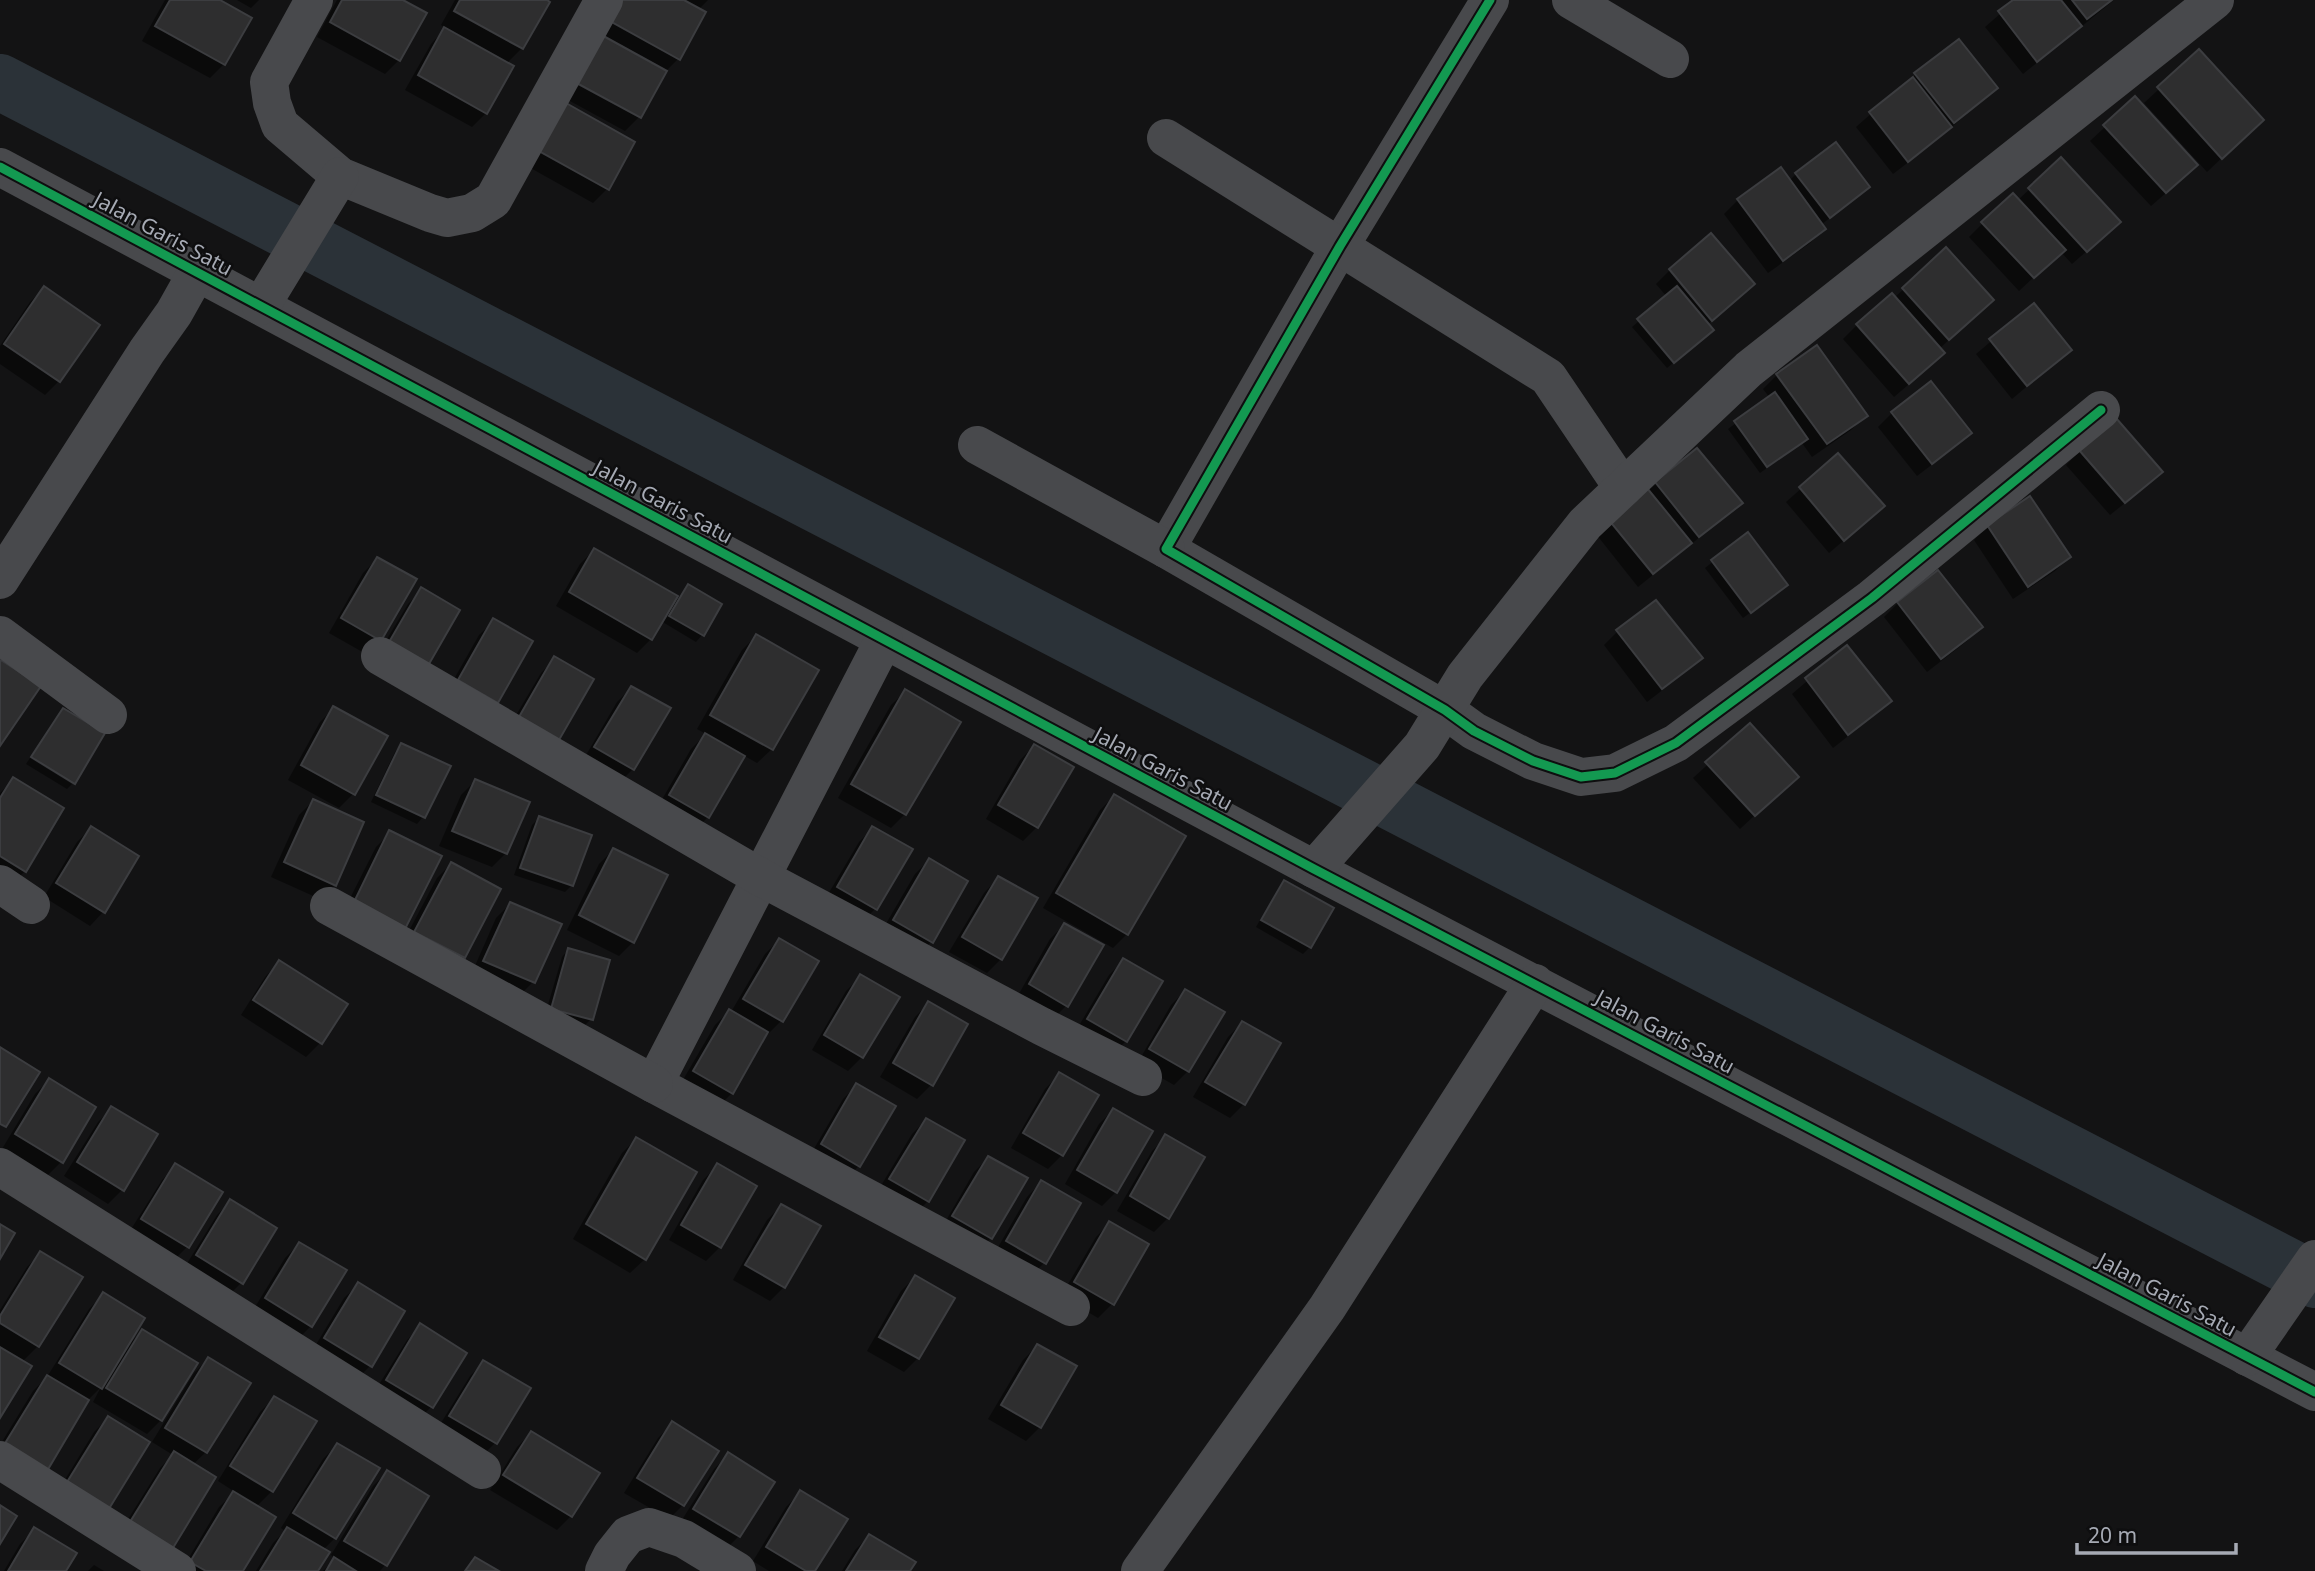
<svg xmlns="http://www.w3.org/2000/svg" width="2315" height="1571" viewBox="0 0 2315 1571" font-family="'Noto Sans',sans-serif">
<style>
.shadow{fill:#0007}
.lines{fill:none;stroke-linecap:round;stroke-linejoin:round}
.canal{stroke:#2b3238;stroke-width:56}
.building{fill:#2e2e2f;stroke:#3c3d40;stroke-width:2}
.minor{stroke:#48494c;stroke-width:38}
.cycleway-casing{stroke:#0e0e0f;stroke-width:13}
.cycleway{stroke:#139951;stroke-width:9}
.labels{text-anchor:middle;stroke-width:5;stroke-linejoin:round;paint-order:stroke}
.street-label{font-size:21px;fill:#a6aab4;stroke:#0e0e0f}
</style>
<rect width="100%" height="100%" fill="#131314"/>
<g class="shadow">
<polygon points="165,0 216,0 224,64 210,78 142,41"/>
<polygon points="237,0 259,0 251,8"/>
<polygon points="337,0 399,0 399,60 385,74 317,37"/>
<polygon points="455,0 544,0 522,48 506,64 486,113 472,127 405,90 431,44 446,28 441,25"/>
<polygon points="618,0 708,0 698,10 678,59 663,74 639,117 625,131 559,95"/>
<polygon points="2016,0 2114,0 2023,74 1985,27"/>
<polygon points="1959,41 1996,88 1936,141 1893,174 1856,127 1915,75"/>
<polygon points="2199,52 2247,134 2207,172 2144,103"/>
<polygon points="2135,99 2182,179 2151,206 2090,141"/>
<polygon points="552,120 607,189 593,203 527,166"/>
<polygon points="2061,160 2104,236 2072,264 2061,252 2019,291 1969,237 1983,223 2018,200"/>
<polygon points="1796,174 1868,187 1821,225 1824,229 1810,243 1768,273 1724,214 1738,200 1789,181"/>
<polygon points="1946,250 1977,314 1939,349 1943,353 1929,367 1894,397 1843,339 1857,325 1894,298"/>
<polygon points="1670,270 1753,284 1707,325 1705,337 1667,368 1632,327 1667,297 1656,284"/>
<polygon points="44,288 97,325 59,381 45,395 0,364 0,346 30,302"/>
<polygon points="2034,305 2070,350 2012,399 1976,354"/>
<polygon points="1777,375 1865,416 1851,430 1812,457 1802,443 1760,473 1728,429 1770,398 1763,389"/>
<polygon points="1892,413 1969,433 1955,447 1917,476 1878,427"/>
<polygon points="1697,450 1740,503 1726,516 1638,587 1596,534"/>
<polygon points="2080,451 2146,486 2110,515 2066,465"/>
<polygon points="1838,456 1868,520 1829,553 1786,502"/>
<polygon points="1988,526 2069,557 2055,571 2013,599 1974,540"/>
<polygon points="1748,534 1779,591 1743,618 1705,568"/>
<polygon points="594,550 678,598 688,586 702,635 696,642 661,621 651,639 637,653 556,606 580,564"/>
<polygon points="377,559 414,580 366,654 329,633 363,573"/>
<polygon points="422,590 458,611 372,664 408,604"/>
<polygon points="1898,603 1981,627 1967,641 1927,672 1884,617"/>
<polygon points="494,621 531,642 445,695 479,635"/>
<polygon points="1618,631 1700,658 1686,672 1647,702 1604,645"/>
<polygon points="756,636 772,749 757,763 743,755 708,817 694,831 656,810 691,749 706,734 697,729 742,650"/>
<polygon points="1847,647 1889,701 1875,715 1833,748 1792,694"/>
<polygon points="555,659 543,753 506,732 541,673"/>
<polygon points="631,688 633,769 619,783 582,762 617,702"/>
<polygon points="906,691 959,722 905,814 891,828 838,798 891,705"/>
<polygon points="334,708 353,794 339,808 288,780 320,722"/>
<polygon points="63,710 74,781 32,755"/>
<polygon points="1750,726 1782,790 1740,829 1693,778"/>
<polygon points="401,745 423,817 417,824 371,802 395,752"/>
<polygon points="1034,746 1037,827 1023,841 986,819 1020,760"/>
<polygon points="30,758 72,784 67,789 26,764"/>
<polygon points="13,780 25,871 11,885 0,879 0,793"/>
<polygon points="475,781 506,853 492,867 439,846 461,795"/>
<polygon points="1114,796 1127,934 1113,948 1043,908 1100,810"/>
<polygon points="313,801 335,885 320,899 271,877 299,815"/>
<polygon points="539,818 572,885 565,892 514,875 532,825"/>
<polygon points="91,828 104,911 90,926 44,897 77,842"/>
<polygon points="873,828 875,909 861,923 824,901 859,842"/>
<polygon points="390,833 390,942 340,918 376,847"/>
<polygon points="613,850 633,942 619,956 567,930 599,864"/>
<polygon points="929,860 931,942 917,956 880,934 915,874"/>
<polygon points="451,864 499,889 463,957 449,972 401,946 437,878"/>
<polygon points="998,878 1001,959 987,973 949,952 984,893"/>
<polygon points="1285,882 1310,947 1303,954 1256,927 1278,889"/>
<polygon points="510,904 533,982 519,996 471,975 496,918"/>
<polygon points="1064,925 1066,1006 1052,1020 1016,999 1050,939"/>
<polygon points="779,940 781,1021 767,1035 765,1034 732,1093 718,1107 680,1085 715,1025 729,1011 731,1012 765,954"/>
<polygon points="568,950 591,1019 584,1026 545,1015 562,957"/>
<polygon points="1123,961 1160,982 1126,1041 1112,1055 1074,1034 1109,975"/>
<polygon points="279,962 345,1004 320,1043 306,1057 241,1015 265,977"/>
<polygon points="860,977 862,1057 848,1071 812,1050 846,991"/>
<polygon points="1185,991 1188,1071 1174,1085 1137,1064 1171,1005"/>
<polygon points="929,1003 931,1085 917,1099 880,1077 915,1017"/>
<polygon points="1242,1023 1244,1104 1230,1118 1193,1097 1228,1037"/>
<polygon points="1059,1075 1062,1155 1048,1169 1011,1148 1045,1089"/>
<polygon points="49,1080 94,1107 61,1162 47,1176 2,1149 35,1094"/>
<polygon points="857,1085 859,1166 844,1180 808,1159 843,1099"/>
<polygon points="112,1108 122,1190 108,1204 64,1176 98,1122"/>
<polygon points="1113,1110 1116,1192 1102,1206 1065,1184 1099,1124"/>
<polygon points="926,1120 928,1201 914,1215 876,1194 912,1134"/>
<polygon points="1166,1137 1168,1218 1154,1232 1117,1211 1152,1151"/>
<polygon points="636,1139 645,1259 630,1273 573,1239 622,1153"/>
<polygon points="988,1158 1025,1178 991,1238 977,1252 940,1231 974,1172"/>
<polygon points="176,1166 221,1192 187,1247 173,1261 128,1234 162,1180"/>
<polygon points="717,1166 720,1247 706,1261 669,1240 703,1180"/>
<polygon points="1041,1182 1079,1204 1044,1263 1030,1277 993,1256 1027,1197"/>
<polygon points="231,1201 275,1229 241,1283 227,1297 183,1270 217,1215"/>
<polygon points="781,1206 784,1287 770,1301 733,1280 767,1220"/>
<polygon points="1110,1223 1112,1304 1098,1318 1061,1296 1096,1237"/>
<polygon points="299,1244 311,1326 297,1340 252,1312 285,1258"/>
<polygon points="41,1253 38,1346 22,1362 0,1415 0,1310 27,1267"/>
<polygon points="915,1277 918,1358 904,1372 867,1351 901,1291"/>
<polygon points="359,1284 370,1366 356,1380 311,1353 344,1298"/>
<polygon points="103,1295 129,1344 142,1331 196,1364 161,1420 147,1434 93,1402 101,1387 86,1402 0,1445 33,1391 47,1377 89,1309"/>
<polygon points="421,1326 431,1407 417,1421 373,1394 407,1340"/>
<polygon points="1037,1346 1040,1427 1026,1441 988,1419 1023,1360"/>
<polygon points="208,1359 206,1452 117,1537 160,1468 173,1455 152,1442 194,1373"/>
<polygon points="484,1362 529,1388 495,1443 481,1457 436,1431 470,1376"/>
<polygon points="274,1398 272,1491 256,1507 241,1571 181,1571 219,1507 235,1492 218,1481 260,1412"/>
<polygon points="108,1418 106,1511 52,1501 94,1432"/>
<polygon points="672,1424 683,1505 669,1519 624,1493 658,1438"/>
<polygon points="531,1433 571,1516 557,1530 490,1490 517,1447"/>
<polygon points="337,1445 335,1538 323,1550 316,1571 256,1571 273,1543 285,1531 281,1528 323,1459"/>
<polygon points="728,1455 739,1536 725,1550 680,1523 714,1469"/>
<polygon points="387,1472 427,1496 385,1565 380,1571 323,1571 336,1558 331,1555 373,1486"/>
<polygon points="800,1493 813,1571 769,1571 753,1561 786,1507"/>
<polygon points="34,1530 64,1571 4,1571 20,1544"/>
<polygon points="869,1536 908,1571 842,1571 855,1550"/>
<polygon points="94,1565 104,1571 88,1571"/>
</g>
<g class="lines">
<polyline class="canal" points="0,82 2315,1280"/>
</g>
<g class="building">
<polygon points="170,0 220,0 252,18 225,65 155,26"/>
<polygon points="342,0 403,0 427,13 400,61 330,22"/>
<polygon points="460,0 547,0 550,2 523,49 454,11"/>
<polygon points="622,0 684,0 706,12 680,60 610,21"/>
<polygon points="2013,0 2061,0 2082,26 2037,62 1998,11"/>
<polygon points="2072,0 2112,0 2087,19"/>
<polygon points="444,27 514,66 487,114 418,75"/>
<polygon points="598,33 667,71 641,118 571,80"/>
<polygon points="1959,39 1998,88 1954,123 1914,73"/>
<polygon points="2199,49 2264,120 2222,159 2157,87"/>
<polygon points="1913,77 1952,127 1908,162 1869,112"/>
<polygon points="2135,96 2198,165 2166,193 2103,125"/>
<polygon points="566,103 635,142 609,190 539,151"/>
<polygon points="1836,142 1870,187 1830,218 1795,173"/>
<polygon points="2061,157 2121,222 2087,252 2028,188"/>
<polygon points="1781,167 1826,229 1783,261 1737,199"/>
<polygon points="2013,193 2066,250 2034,278 1981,222"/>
<polygon points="1711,233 1755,284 1712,321 1669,269"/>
<polygon points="1946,247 1994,300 1949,340 1902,288"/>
<polygon points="44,286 100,325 60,382 4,344"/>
<polygon points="1677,286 1714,330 1674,363 1637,319"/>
<polygon points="1892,293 1945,353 1909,384 1856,324"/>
<polygon points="2034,303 2072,350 2027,386 1989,339"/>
<polygon points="1817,345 1868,416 1827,444 1776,374"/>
<polygon points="1931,381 1972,433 1932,464 1891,412"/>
<polygon points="1775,392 1808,439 1767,467 1734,421"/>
<polygon points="2116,418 2163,472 2125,503 2079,450"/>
<polygon points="1697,448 1743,503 1699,537 1655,482"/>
<polygon points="1838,453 1885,506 1844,541 1799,487"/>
<polygon points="1647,488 1692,543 1653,574 1608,519"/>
<polygon points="2030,496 2071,557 2028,587 1987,525"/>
<polygon points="1748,532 1788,585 1751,613 1711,560"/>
<polygon points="594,548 678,596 652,640 569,592"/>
<polygon points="377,557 417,579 381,641 341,618"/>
<polygon points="1938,570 1983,627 1941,659 1897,602"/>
<polygon points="688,584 722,604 704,636 669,616"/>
<polygon points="421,587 460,610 425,671 385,649"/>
<polygon points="1656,600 1703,658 1662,689 1616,630"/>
<polygon points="493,618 533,641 498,703 458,680"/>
<polygon points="756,634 819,670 773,750 710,715"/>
<polygon points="1847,645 1892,701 1848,735 1805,678"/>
<polygon points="554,656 594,679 559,740 519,717"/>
<polygon points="1,660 41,686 0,746 0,662"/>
<polygon points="631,686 671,708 634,770 594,747"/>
<polygon points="905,689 961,722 906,815 851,784"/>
<polygon points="333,706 388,736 355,795 301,765"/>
<polygon points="63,708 105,733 75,784 31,757"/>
<polygon points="1750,723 1799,777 1755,816 1705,762"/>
<polygon points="705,733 745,756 709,818 669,795"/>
<polygon points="401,743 451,766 425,818 376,795"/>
<polygon points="1034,744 1074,767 1038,828 998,805"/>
<polygon points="13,777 64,808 26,872 0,856 0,798"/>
<polygon points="475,779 530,802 507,854 452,831"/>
<polygon points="1114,794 1186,836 1128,935 1056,893"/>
<polygon points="313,799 364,822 336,886 284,862"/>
<polygon points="539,816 592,835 573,886 520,868"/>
<polygon points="91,826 139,856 105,913 56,883"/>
<polygon points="872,826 913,849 877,910 837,887"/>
<polygon points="389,830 442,856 405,929 353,904"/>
<polygon points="613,848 668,875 634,943 579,915"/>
<polygon points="929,858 968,881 933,943 893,920"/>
<polygon points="451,862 501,889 465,958 414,932"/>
<polygon points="998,876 1038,898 1002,960 962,937"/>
<polygon points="1284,880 1334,908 1311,948 1261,920"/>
<polygon points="510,902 562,924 535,983 483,961"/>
<polygon points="1064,923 1104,945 1068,1007 1029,984"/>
<polygon points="779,938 819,961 783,1022 743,999"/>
<polygon points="568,948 610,960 593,1020 551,1009"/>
<polygon points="1123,958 1163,981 1127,1042 1087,1019"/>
<polygon points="279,960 348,1004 322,1044 253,1000"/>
<polygon points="860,974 900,997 863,1058 824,1035"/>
<polygon points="1185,989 1225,1012 1189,1072 1149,1049"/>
<polygon points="928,1001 968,1024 933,1086 893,1063"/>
<polygon points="729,1009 768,1032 733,1094 693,1071"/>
<polygon points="1242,1021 1281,1043 1245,1105 1205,1082"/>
<polygon points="0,1047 40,1072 6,1127 0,1124"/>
<polygon points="1059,1072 1099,1095 1063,1156 1023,1133"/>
<polygon points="49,1078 96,1107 63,1163 15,1134"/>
<polygon points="856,1083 896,1106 860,1167 821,1144"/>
<polygon points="111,1106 158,1134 124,1191 77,1162"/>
<polygon points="1113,1108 1153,1131 1117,1193 1077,1170"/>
<polygon points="926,1118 965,1140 929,1202 889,1179"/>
<polygon points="1165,1134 1205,1157 1169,1219 1130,1196"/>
<polygon points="636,1137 697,1172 646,1260 586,1224"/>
<polygon points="988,1156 1028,1178 992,1239 952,1216"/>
<polygon points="175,1163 223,1192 189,1248 141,1219"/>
<polygon points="717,1163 757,1186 721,1248 681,1225"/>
<polygon points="1041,1180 1081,1203 1046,1264 1006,1241"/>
<polygon points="230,1199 277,1228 243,1284 196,1255"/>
<polygon points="781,1204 821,1226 785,1288 745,1265"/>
<polygon points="1109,1221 1149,1244 1114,1305 1074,1282"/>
<polygon points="0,1224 15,1233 0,1259"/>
<polygon points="299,1242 347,1270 312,1327 265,1298"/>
<polygon points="40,1251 83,1277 39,1347 0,1323 0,1316"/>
<polygon points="915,1275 955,1298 919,1359 879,1337"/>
<polygon points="358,1282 405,1311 372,1367 324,1338"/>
<polygon points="103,1292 145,1318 102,1389 59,1363"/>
<polygon points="420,1323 467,1353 433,1408 386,1380"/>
<polygon points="142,1329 198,1363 162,1421 106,1388"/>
<polygon points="1037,1344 1077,1366 1041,1428 1001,1405"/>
<polygon points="0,1347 32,1366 0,1418"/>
<polygon points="208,1357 251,1383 207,1453 165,1428"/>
<polygon points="483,1360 531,1388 497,1444 449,1416"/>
<polygon points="47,1375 89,1400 47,1471 4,1445"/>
<polygon points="274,1396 317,1421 273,1492 230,1466"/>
<polygon points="108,1416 150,1442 107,1512 64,1487"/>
<polygon points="672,1421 719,1451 684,1506 637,1478"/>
<polygon points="531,1431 600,1473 572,1517 503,1475"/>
<polygon points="337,1443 380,1468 336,1539 293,1513"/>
<polygon points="174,1451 216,1477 173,1548 130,1522"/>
<polygon points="728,1452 775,1482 740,1537 693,1509"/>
<polygon points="387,1470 429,1496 387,1566 344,1541"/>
<polygon points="800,1490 848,1519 815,1571 806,1571 766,1547"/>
<polygon points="233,1491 276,1517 243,1571 206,1571 190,1562"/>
<polygon points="0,1505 17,1516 0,1544"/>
<polygon points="34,1527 77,1553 66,1571 8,1571"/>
<polygon points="287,1527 330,1552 318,1571 260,1571"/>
<polygon points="869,1534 916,1562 910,1571 846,1571"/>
<polygon points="334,1557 356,1571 326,1571"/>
<polygon points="475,1557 499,1571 465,1571"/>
</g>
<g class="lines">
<g class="minor">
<polyline points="314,0 269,82 272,103 280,125 340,176 430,213 447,218 472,213 493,200 604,0"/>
<polyline points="1490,0 1340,246 1166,549 1445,710 1474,731 1533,761 1581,777 1615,773 1676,743 1872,598 2101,410"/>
<polyline points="1571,0 1670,59"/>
<polyline points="1166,138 1548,377 1623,488"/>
<polyline points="0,167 1314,869 2315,1392"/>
<polyline points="261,306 340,176"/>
<polyline points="977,445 1166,549"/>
<polyline points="0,580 147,351 174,313 197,272"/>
<polyline points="0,635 108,715"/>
<polyline points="884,640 654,1084 1071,1307"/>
<polyline points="380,656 762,878 1041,1026 1143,1077"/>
<polyline points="1314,869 1422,746 1465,676 1585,524 1749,369 2215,0"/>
<polyline points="0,884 31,905"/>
<polyline points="329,906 654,1084"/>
<polyline points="0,1167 482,1470"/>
<polyline points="2247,1357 2315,1259"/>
<polyline points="0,1460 177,1571"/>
<polyline points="604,1571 612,1555 628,1535 649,1527 684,1539 737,1571"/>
<polyline points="1140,1571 1327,1308 1535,983"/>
</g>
<g class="cycleway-casing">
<g id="cycleway">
<polyline points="1490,0 1340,246 1166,549 1445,710 1474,731 1533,761 1581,777 1615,773 1676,743 1872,598 2101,410"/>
<polyline points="0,167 1314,869 2315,1392"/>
</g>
</g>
<use href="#cycleway" class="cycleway"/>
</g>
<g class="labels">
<g class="street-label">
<text transform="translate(163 234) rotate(28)" y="7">Jalan Garis Satu</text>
<text transform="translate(663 502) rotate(28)" y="7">Jalan Garis Satu</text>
<text transform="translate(1163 769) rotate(28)" y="7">Jalan Garis Satu</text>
<text transform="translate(1665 1032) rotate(28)" y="7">Jalan Garis Satu</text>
<text transform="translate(2167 1295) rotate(28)" y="7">Jalan Garis Satu</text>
</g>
</g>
<path d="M2077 1543v10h159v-10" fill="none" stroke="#a6aab4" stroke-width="3.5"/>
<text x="2088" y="1543" font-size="21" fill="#a6aab4" stroke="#0e0e0f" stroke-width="5" paint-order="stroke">20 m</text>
</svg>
